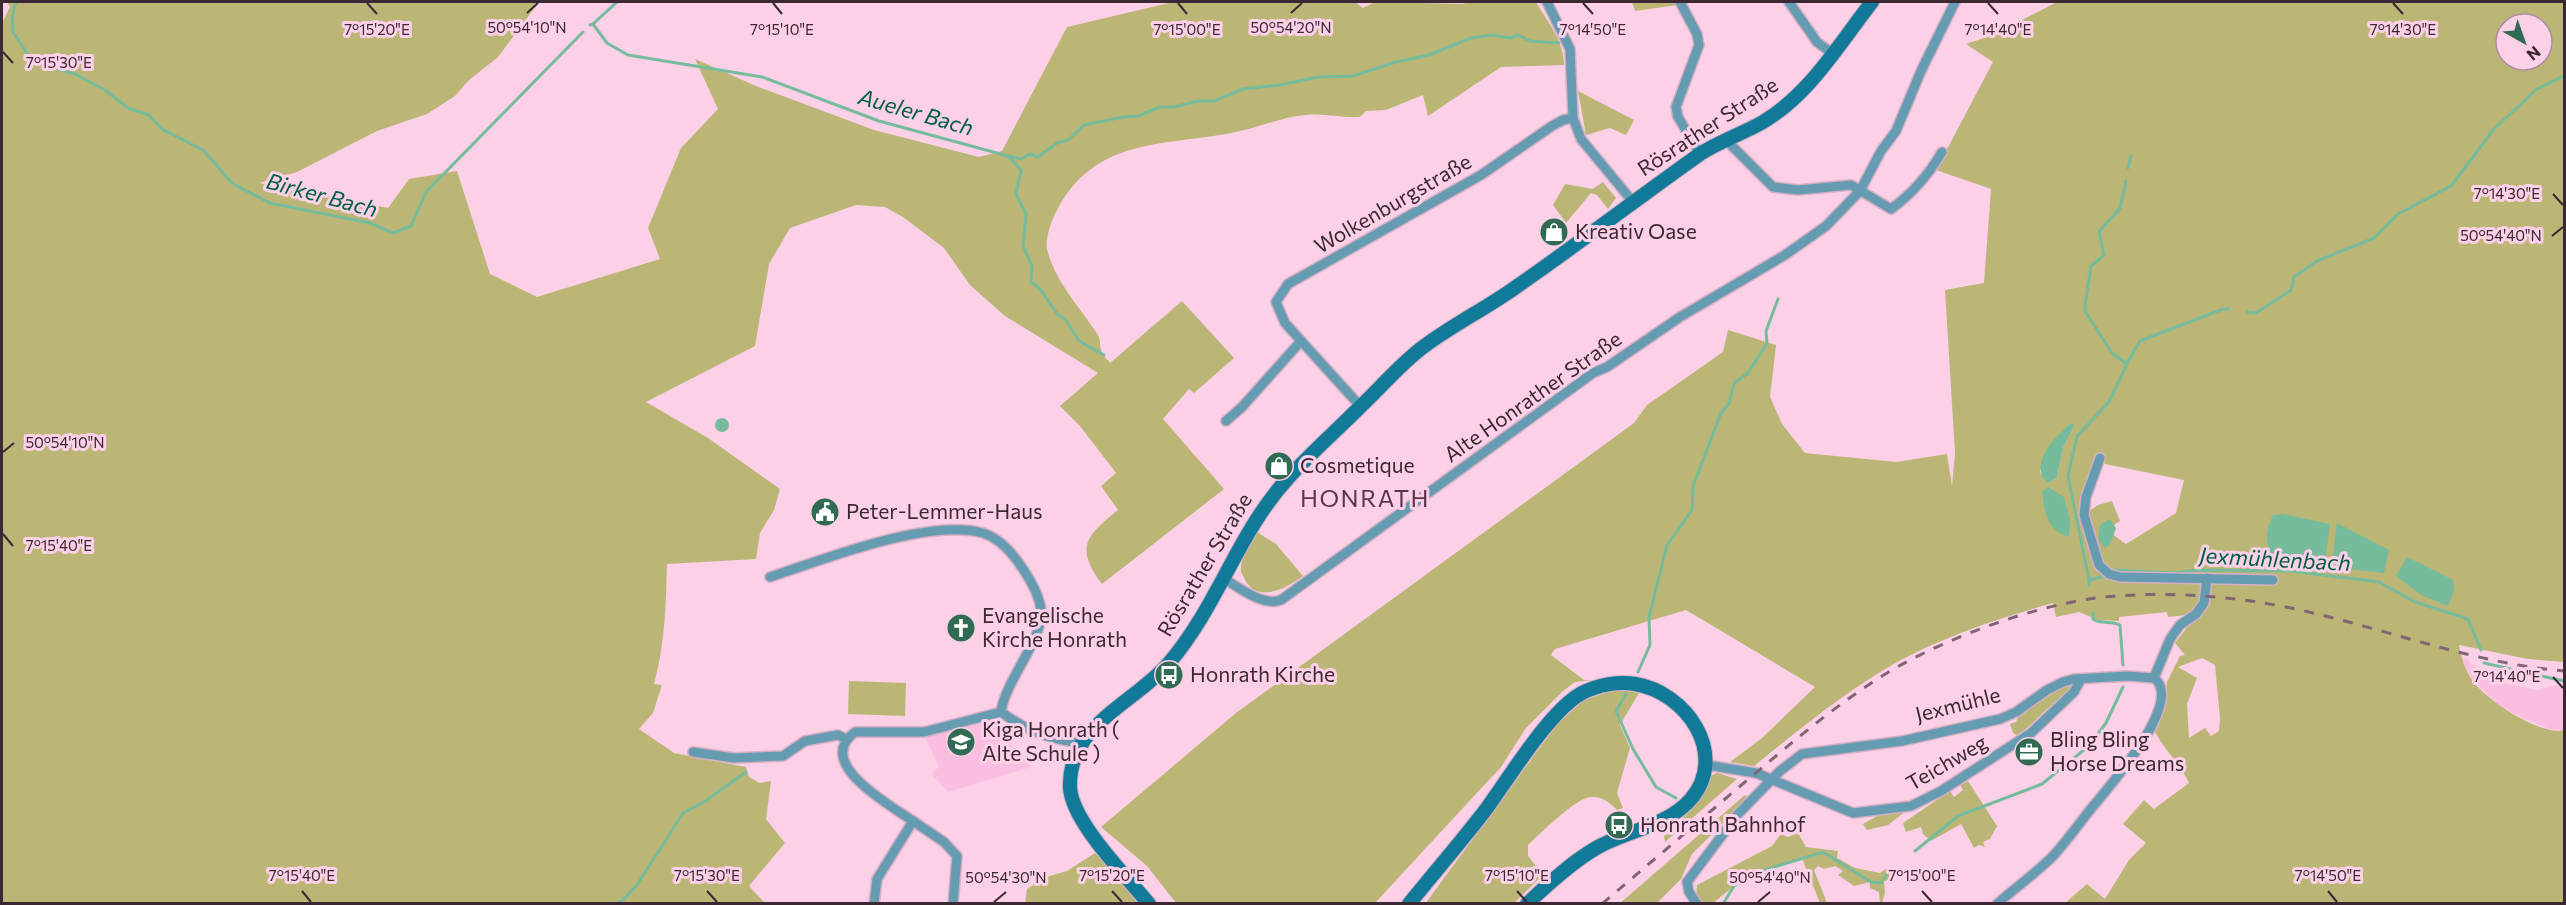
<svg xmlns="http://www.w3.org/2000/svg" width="2566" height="905" viewBox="0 0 2566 905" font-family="Commissioner,sans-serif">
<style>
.built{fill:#fabfe0}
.green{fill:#bbb676;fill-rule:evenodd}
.water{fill:#76bb9c}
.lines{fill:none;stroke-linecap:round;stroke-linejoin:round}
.stream{stroke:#76bb9c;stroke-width:3}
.street-casing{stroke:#d6afc4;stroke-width:12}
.secondary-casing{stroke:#d6afc4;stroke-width:16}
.street{stroke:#669cb1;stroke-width:9}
.secondary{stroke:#127a99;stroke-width:14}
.rail{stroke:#826575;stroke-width:3;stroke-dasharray:10 10;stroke-linecap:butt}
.ticks{fill:none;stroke:#3c2833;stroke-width:2}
.labels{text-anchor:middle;stroke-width:6;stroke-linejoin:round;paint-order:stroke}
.street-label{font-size:21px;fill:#3c2833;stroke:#fcd1e8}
.poi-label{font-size:21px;fill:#3c2833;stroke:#fcd1e8;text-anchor:start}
.water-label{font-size:22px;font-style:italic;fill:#005e42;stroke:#fcd1e8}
.quarter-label{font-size:24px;letter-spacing:1.5px;fill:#5f344d;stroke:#fcd1e8}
.ticks-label{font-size:15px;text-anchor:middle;fill:#3c2833;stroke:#fcd1e8;stroke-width:6;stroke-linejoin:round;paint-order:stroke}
</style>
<rect width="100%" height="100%" fill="#fcd1e8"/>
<g class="built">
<polygon points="2461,658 2467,659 2487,679 2537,690 2557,685 2564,687 2564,730 2549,729 2510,712 2497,703 2473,681"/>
<polygon points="982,721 993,724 1031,767 948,792 931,774 939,767 925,737"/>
</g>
<g class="green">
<path d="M7,2H539L498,57L469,80L455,96L427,114L377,131L297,172L259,183L388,208L409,179L457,171L490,274L537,297L660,259L648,228L681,148L718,109L695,59L756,86L874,130L979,157L1002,151L1067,27L1173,2H1355L1363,8L1375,2L1463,4L1468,2H1536C1547,21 1564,41 1564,65L1501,67L1428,116L1423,95L1386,110L1366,111L1360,117C1341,118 1325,113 1306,115C1280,117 1256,129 1231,133C1162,146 1095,138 1057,210C1052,219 1045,238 1047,249C1055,282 1080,307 1098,335C1101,340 1099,346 1102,352C1103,356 1108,360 1110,363L1182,301L1234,358L1194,393L1189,389L1163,419L1224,489L1102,584C1074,547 1087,535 1118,510L1101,486L1116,473L1080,426L1060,406L1098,373L1005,316L970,285L944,248L903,217L885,207L856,205L790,228L769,264L755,346L646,402L708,438L780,489L774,510L760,533L756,559L667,564C666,605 665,644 654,684L662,685L653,713L639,729L674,753L746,767L749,777L759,783L771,781L766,819L785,843L749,886L765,903L2,904V23L10,7Z"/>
<polygon points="1632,2 1676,2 1678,5 1635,11"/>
<path d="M2057,2H2564V662L2528,659L2459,645C2461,657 2465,669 2472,680C2486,700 2540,736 2564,730V903H2065L2087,884L2105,899L2129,860L2146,843L2123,824L2144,800L2154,809L2189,783C2180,764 2166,752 2155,732L2163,713L2167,682L2180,656L2185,655L2175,643L2192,621L2186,615L2168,617L2167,612L2119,617V621L2098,620L2079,612L2056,617L2053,603C2000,618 1948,635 1899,661C1847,690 1800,729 1754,766L1730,762L1762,738L1815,687L1686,610L1555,649L1551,655L1584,680H1592L1575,682L1563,691L1526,728L1501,767L1375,903H1176L1147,866L1101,827L1236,713L1634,423L1647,405L1723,352L1728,330L1776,345L1770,397L1782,424L1805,453L1896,462L1947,454L1952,486L1955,453L1945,290L1984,283L1991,189L1936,170L1993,62L1966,44L1993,35ZM2506,24H2542V60H2506ZM2071,424L2074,426L2063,448L2057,478L2048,483L2040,472C2046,451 2053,437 2071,424ZM2101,459L2105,464L2184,480L2176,513L2126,544L2107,530L2120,521L2112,501L2098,505L2085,514ZM2202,658L2215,665L2220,718L2219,731L2211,736L2205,728L2189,738L2187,704L2197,678L2178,667Z"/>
<polygon points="1578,91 1634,120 1626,135 1610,128 1586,135"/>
<polygon points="1603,182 1616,198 1608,209 1597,195 1591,193 1566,223 1553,205 1565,184 1593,189"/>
<path d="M1257,532L1276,544L1303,576C1287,588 1258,604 1245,580C1243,574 1240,573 1241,567C1242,555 1252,542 1257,532Z"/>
<polygon points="849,681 906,683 905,716 848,714"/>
<path d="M2072,684L2073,688C2065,696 2055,701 2047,709C2037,718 2029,728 2017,735L2013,733L2010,724L2016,722L2020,713L2057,687Z"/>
<path d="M1617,689L1639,693L1620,725L1630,748L1617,793L1623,808L1617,810C1609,801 1597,793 1584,799C1568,806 1542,832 1528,845V856L1543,875L1514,903L1425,904L1558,723L1584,700Z"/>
<polygon points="1717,773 1737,779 1665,842 1664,836 1669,833 1697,803 1710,776"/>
<polygon points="1968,781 1997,826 1990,839 1983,842 1985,847 1979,845 1974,848 1961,824 1931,841 1923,834 1921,827 1906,832 1903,823 1950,791 1954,797 1963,790 1960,785"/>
<polygon points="1745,795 1748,798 1692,854 1681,879 1657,903 1619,904"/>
<polygon points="1906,811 1888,825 1867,830 1863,824 1882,813"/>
<polygon points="1798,833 1806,847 1838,851 1837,858 1855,868 1880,873 1887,868 1889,874 1894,874 1894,879 1884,881 1885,893 1882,903 1880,903 1879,892 1870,888 1870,882 1854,886 1838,875 1843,871 1835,866 1824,869 1818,866 1814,870 1827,903 1820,903 1802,858 1758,872 1734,886 1713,903 1703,903 1696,899 1697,885 1772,846 1781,834 1788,837"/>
<polygon points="1095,853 1138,903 1025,903 1027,889 1046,877 1067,871"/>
</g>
<g class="water">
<circle cx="722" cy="425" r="7"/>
<path d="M2072,423L2074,426L2063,448L2057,478L2048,483C2027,466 2056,434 2072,423Z"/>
<path d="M2048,487L2064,497L2070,520L2069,537C2046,529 2045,514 2042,492Z"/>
<path d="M2283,514L2330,524L2325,562C2318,567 2311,566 2302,567C2267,568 2260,542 2273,515Z"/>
<polygon points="2110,519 2116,528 2111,543 2105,548 2098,539 2100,525"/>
<polygon points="2337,523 2389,550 2384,573 2338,568 2332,562"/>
<polygon points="2407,557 2453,580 2454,591 2448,606 2421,595 2396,576"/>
</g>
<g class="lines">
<g class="stream">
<polyline points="16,2 12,16 13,32 33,62 75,74 105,90 128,108 149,115 162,129 203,150 233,184 270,203 370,223 393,233 411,226 426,192 583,32"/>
<polyline points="593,24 617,2"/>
<polyline points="590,25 593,24 607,43 628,55 762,77 879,121 1008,156 1021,170 1016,194 1026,214 1023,246 1032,266 1031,282 1040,289 1058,315 1065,319 1079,341 1104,355"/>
<polyline points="1008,156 1021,159 1030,154 1038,157 1057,143 1068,140 1084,125 1123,117 1138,116 1160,107 1174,107 1198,101 1214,101 1243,89 1280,85 1318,77 1353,76 1396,62 1429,55 1471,38 1492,35 1511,38 1518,35 1530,41 1559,43"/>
<polyline points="2128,168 2131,156"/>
<polyline points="2247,312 2256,313 2291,290 2294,277 2317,261 2374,238 2398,214 2451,186 2494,129 2537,89 2564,76"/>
<polyline points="2127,363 2140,341 2223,309 2229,309"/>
<polyline points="2112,573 2116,570 2173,573 2197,570 2291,571 2379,582 2415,602 2468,619 2481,650"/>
<polyline points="2089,580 2068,476 2077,436 2109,402 2127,364 2112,353 2085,311 2085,305 2091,266 2104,255 2099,232 2120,208 2126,181"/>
<polyline points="2089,585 2089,580 2106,576"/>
<path d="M2093,613V619C2101,625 2112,620 2120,625L2123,665"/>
<polyline points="2484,663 2564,681"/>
<polyline points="1638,672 1650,645 1649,617 1667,545 1692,510 1693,486 1721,413 1729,404 1734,383 1748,373 1767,343 1766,331 1778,299"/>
<polyline points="1626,694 1616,711 1633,749 1656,787 1676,798"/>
<polyline points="1915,851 1958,816 2042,784 2090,745 2106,723 2123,687"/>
<polyline points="615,904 623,900 637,885 683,813 704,802 746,772"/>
<polyline points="1723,904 1734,886 1758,872 1823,852 1871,882 1881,883 1887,874"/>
</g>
<g class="street-casing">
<g id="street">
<polyline points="1547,2 1570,49 1573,118 1581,139 1633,202"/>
<polyline points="1680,2 1697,34 1699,45 1676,107 1678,117 1700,154"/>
<polyline points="1789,2 1817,42 1833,54"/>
<path d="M1725,139L1773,187L1798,190L1851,185L1891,209C1912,194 1929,174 1942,152"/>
<polyline points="1361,407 1285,323 1276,302 1288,284 1481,175 1552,126 1563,120 1573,118"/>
<polyline points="1226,421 1242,407 1301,341"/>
<polyline points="2100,458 2086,497 2084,515 2099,565 2109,574 2120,577 2273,580"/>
<path d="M770,577C825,559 927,518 983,533C1001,539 1013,554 1023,569C1031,581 1040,596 1041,611C1044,638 1005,681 1001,712"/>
<path d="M1223,578C1238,587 1263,607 1281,600L1593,373L1607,367L1680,317L1785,255L1826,226L1860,191L1881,151L1896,131L1921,71L1955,2"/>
<polyline points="2154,678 2170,639 2180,625 2196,614 2204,603 2207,578"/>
<path d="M1001,712C1027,731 1051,740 1083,743"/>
<polyline points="693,752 734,758 783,756 805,741 838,735 846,739"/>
<polyline points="1707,765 1756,773 1853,813 1911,806 1941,791 2031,733 2074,692 2081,679"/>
<polyline points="913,821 944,842 957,856 953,904"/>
<path d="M874,904L877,879L913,821C890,805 813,763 855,732H924L1001,712"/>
<path d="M1697,904L1689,892L1687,882L1738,814L1780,771L1802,754L1902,741L2000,719L2016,712L2047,690L2063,682L2074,679L2127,676L2154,678C2186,702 2106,790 2090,810C2078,825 2066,842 2053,856C2036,873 2015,888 1997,904"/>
</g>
</g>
<g class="secondary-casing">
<g id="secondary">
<path d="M1149,904C1127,877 1071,821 1070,787C1068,725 1135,703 1169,663C1218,606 1238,532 1289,477C1312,452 1337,430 1361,406C1380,388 1398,367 1418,351C1448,327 1484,310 1516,287C1578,244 1638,198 1700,154C1720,141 1742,134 1763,122C1810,94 1839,44 1872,2"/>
<path d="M1409,904C1434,873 1460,843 1484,812C1508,780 1549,711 1582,693C1598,685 1618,681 1635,684C1686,692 1729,754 1691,799C1669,825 1627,831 1598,847C1573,861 1549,883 1527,904"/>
</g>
</g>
<use href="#street" class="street"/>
<use href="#secondary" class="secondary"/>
<path class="rail" d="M1602,904C1650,863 1697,823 1745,782C1794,741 1843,698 1899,666C1953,636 2034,606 2096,598C2147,592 2200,594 2251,601C2357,616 2457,662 2564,671"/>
</g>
<path class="ticks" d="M367,3L377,14M773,3L782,14M1178,3L1187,14M1583,3L1593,14M1988,3L1998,14M2393,3L2403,14M527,13L538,3M1291,13L1302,3M3,52L13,63M2553,194L2563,205M2552,236L2563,227M3,452L14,443M3,534L13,546M2553,677L2563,688M302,891L311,902M707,891L717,902M1112,891L1122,902M1517,891L1527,902M1922,891L1932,902M2328,891L2337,902M994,902L1006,892M1758,902L1770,892"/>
<defs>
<g id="shop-disc" transform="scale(1.5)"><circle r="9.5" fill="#316b53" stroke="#fcd1e8"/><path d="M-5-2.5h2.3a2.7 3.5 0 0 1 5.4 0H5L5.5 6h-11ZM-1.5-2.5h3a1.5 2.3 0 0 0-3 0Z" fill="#fff"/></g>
<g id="civic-disc" transform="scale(1.5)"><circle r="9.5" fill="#316b53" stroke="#fcd1e8"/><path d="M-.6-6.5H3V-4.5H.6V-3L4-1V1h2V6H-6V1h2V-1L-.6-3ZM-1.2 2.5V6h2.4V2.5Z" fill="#fff"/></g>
<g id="church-disc" transform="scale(1.5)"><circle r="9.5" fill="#316b53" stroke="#fcd1e8"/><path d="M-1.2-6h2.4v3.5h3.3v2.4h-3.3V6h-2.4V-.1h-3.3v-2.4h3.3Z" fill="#fff"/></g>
<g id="bus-disc" transform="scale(1.5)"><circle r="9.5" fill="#316b53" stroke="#fcd1e8"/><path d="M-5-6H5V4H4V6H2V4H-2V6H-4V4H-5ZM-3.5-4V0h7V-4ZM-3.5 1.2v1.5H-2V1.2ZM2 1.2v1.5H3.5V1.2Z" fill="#fff"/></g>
<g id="school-disc" transform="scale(1.5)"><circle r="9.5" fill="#316b53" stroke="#fcd1e8"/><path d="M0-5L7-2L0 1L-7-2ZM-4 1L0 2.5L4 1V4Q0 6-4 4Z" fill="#fff"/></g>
<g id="office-disc" transform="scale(1.5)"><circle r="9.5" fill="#316b53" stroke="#fcd1e8"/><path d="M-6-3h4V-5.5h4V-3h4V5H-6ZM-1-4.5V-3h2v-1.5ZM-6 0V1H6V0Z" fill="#fff"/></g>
</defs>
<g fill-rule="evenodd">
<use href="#shop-disc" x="1554" y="232"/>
<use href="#shop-disc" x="1279" y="466"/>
<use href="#civic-disc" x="825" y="512"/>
<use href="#church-disc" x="961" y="628"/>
<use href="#bus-disc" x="1169" y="675"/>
<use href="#school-disc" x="961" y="742"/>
<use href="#office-disc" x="2029" y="752"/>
<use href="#bus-disc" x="1619" y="825"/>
</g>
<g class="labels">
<g class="street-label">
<text transform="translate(1708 127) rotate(-33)" y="7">Rösrather Straße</text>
<text transform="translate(1393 204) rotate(-30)" y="7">Wolkenburgstraße</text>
<text transform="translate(1533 397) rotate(-35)" y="7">Alte Honrather Straße</text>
<text transform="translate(1205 565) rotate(-59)" y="7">Rösrather Straße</text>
<text transform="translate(1958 705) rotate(-14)" y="7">Jexmühle</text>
<text transform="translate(1947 763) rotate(-30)" y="7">Teichweg</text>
</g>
<g class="poi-label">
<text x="1575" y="239">Kreativ Oase</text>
<text x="1300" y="473">Cosmetique</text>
<text x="846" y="519">Peter-Lemmer-Haus</text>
<text x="982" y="623">Evangelische<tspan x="982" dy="24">Kirche Honrath</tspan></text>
<text x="1190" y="682">Honrath Kirche</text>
<text x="982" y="737">Kiga Honrath (<tspan x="982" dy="24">Alte Schule )</tspan></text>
<text x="2050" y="747">Bling Bling<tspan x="2050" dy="24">Horse Dreams</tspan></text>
<text x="1640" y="832">Honrath Bahnhof</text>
</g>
<g class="water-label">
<text transform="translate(916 112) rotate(16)" y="8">Aueler Bach</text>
<text transform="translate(322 195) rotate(15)" y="8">Birker Bach</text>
<text transform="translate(2275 559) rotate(3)" y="8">Jexmühlenbach</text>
</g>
<g class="quarter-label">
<text x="1365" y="507">HONRATH</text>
</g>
</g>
<g class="ticks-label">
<text x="527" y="33">50°54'10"N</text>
<text x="1291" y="33">50°54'20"N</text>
<text x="2403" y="35">7°14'30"E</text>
<text x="377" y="35">7°15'20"E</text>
<text x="782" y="35">7°15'10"E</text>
<text x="1187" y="35">7°15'00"E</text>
<text x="1593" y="35">7°14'50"E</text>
<text x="1998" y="35">7°14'40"E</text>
<text x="59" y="68">7°15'30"E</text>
<text x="2507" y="199">7°14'30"E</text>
<text x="2501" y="241">50°54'40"N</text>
<text x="65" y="448">50°54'10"N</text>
<text x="59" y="551">7°15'40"E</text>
<text x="2507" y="682">7°14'40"E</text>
<text x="302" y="881">7°15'40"E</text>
<text x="707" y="881">7°15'30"E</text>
<text x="1112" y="881">7°15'20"E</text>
<text x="1517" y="881">7°15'10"E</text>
<text x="1922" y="881">7°15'00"E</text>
<text x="2328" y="881">7°14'50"E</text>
<text x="1006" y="883">50°54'30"N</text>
<text x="1770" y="883">50°54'40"N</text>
</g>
<rect width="2566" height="905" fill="none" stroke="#3c2833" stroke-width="6"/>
<g transform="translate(2524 42) rotate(140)"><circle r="28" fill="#fcd1e8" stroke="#af8da0" stroke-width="1.5"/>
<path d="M0-4.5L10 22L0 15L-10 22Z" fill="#316b53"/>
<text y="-9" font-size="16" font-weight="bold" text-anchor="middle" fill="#3c2833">N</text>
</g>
</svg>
